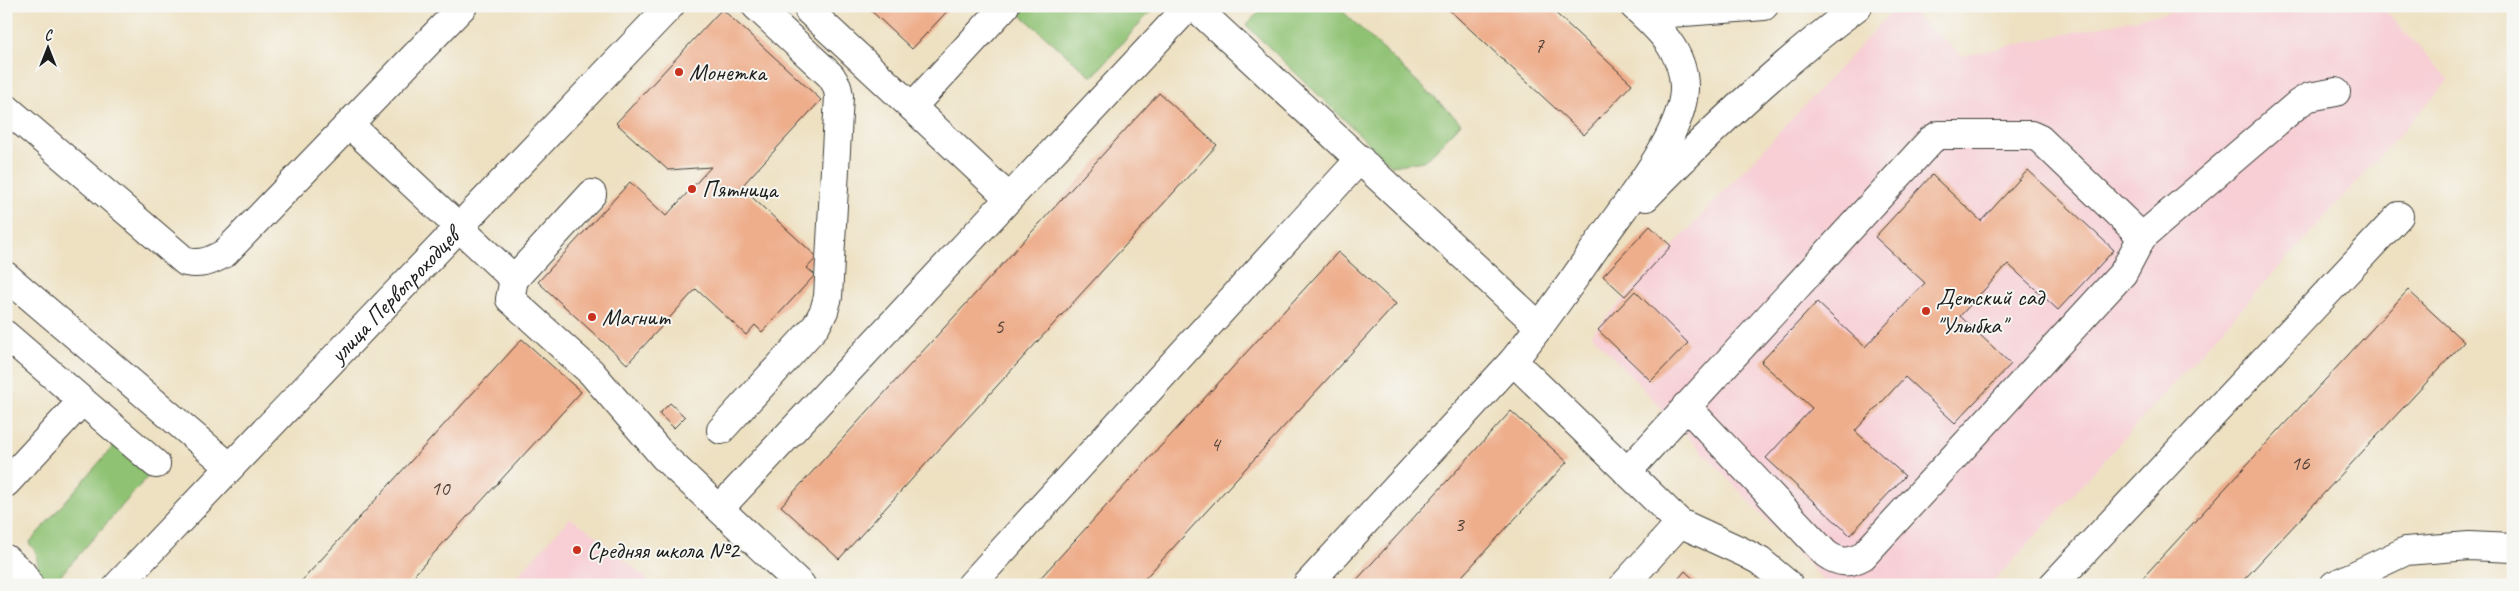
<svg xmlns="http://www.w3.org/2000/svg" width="2519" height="591" viewBox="0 0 2519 591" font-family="Caveat,sans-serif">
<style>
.built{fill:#f7cfd5}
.green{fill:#8fc273;stroke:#566f48}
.building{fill:#eead8b}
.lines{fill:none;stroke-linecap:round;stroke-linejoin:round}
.minor-casing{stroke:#3c3a35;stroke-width:30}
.minor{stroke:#fff;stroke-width:28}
.poi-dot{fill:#c8321e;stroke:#f6f6f2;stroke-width:2}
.labels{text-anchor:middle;stroke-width:4;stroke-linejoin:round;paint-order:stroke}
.number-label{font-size:21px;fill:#504038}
.poi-label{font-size:24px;fill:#1c1c1c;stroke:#f6f6f2;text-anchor:start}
.street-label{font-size:24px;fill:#1c1c1c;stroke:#f6f6f2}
</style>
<rect width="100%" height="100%" fill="#f6f6f2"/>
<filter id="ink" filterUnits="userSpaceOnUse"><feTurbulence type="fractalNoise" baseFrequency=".02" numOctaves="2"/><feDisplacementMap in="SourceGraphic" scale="10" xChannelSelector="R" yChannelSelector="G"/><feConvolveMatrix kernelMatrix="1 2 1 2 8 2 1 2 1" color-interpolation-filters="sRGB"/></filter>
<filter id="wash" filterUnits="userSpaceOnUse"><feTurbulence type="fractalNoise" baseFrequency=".0096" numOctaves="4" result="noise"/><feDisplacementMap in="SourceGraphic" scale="20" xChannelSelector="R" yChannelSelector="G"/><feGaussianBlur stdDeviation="1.12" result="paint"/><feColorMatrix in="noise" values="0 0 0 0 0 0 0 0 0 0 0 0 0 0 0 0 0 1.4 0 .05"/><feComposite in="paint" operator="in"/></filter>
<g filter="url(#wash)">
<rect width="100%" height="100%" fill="#eee1c2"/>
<g class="built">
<polygon points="1897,6 1904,6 1963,56 2196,6 2381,6 2449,80 1991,585 1828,585 1591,334"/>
<polygon points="570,518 593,533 654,585 509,585"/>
</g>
<g class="green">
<polygon points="1015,6 1148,6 1152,10 1092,77 1013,8"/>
<polygon points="1265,6 1337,6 1461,123 1430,156 1423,161 1392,166 1246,25"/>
<polygon points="116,443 151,473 52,585 39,574 36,552 29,543"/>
</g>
<g id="blocks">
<g class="building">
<polygon points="866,6 952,6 912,49"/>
<polygon points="1445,6 1548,6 1632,84 1584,135"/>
<polygon points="722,9 821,100 741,187 817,257 807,268 815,275 762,332 755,325 746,335 696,289 627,364 538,282 630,182 666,216 711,167 668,170 616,123"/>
<polygon points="1159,93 1217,145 839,559 781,506"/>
<polygon points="2028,170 2114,250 2058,310 2008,264 1960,316 2011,364 1955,423 1905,377 1855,431 1905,476 1850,535 1766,458 1812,408 1761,362 1817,302 1865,347 1925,283 1875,237 1932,175 1981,221"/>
<polygon points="1650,226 1671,246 1625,296 1603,276"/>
<polygon points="1338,252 1396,304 1139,585 1034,585"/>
<polygon points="2408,290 2464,342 2239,585 2136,585"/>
<polygon points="1635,291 1688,343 1651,381 1598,330"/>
<polygon points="522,339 581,392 405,585 298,585"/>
<polygon points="670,403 685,417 674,428 659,414"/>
<polygon points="1511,411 1567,462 1454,585 1352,585"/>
<polygon points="1685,571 1700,585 1673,585"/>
</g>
</g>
</g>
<g filter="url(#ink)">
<use href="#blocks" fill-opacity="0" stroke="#3c3a35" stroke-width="1"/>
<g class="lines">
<g class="minor-casing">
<g id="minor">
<polyline points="1194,6 1540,327"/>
<polyline points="809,11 912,107 1005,6"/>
<polyline points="1644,15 1764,6"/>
<polyline points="912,107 1009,198"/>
<path d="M6,108L186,262C202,265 211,261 225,253L463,6"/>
<polyline points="350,125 514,279 510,299 591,372 664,457 801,585"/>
<path d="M1646,197C1712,129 1782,63 1858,6"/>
<polyline points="2142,237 2299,103 2309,97 2336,92"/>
<polyline points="6,276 230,467"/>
<polyline points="514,279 592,194"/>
<polyline points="6,335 156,464"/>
<path d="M1513,361C1544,322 1572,282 1600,241C1625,205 1685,132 1684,87C1684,52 1659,29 1634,6"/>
<polyline points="721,430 816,326 824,311 828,297 839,96 837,86 831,76 756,6"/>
<path d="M1627,472L1931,140L1939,135H2031L2040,139L2142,237L2123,273L1863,556C1849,564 1839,563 1826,554L1686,406"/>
<polyline points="6,483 82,401"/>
<polyline points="720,508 1189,6"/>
<polyline points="6,559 22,573 29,585"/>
<path id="s1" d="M118,585L670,6"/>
<polyline points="971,585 1360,159"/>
<polyline points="1307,585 1513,361 1680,523 1743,552 1760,561 1789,585"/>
<polyline points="1624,585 1680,523"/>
<polyline points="2053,585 2399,216"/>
<polyline points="2334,585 2406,551 2469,546 2513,548"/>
</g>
</g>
<use href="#minor" class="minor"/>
</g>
</g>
<g class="poi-dot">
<circle cx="679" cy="72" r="5"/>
<circle cx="692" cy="189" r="5"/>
<circle cx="1926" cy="311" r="5"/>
<circle cx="592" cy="317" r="5"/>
<circle cx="577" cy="550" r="5"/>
</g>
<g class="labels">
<g class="number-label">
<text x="1539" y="52">7</text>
<text x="999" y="333">5</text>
<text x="1215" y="451">4</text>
<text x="2300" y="470">16</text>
<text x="440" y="495">10</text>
<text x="1459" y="531">3</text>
</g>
<g class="poi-label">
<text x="689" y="80">Монетка</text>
<text x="702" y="197">Пятница</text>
<text x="1936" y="305">Детский сад<tspan x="1936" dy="28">"Улыбка"</tspan></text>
<text x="602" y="325">Магнит</text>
<text x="587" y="558">Средняя школа №2</text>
</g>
<g class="street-label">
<text dy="8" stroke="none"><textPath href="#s1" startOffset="400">улица Первопроходцев</textPath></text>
</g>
</g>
<rect width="2519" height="591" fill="none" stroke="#f6f6f2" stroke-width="25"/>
<g transform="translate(48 48)" stroke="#f6f6f2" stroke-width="4" paint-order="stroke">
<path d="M0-4L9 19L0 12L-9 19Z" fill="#1c1c1c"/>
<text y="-8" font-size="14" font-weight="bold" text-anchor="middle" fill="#1c1c1c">С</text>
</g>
</svg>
